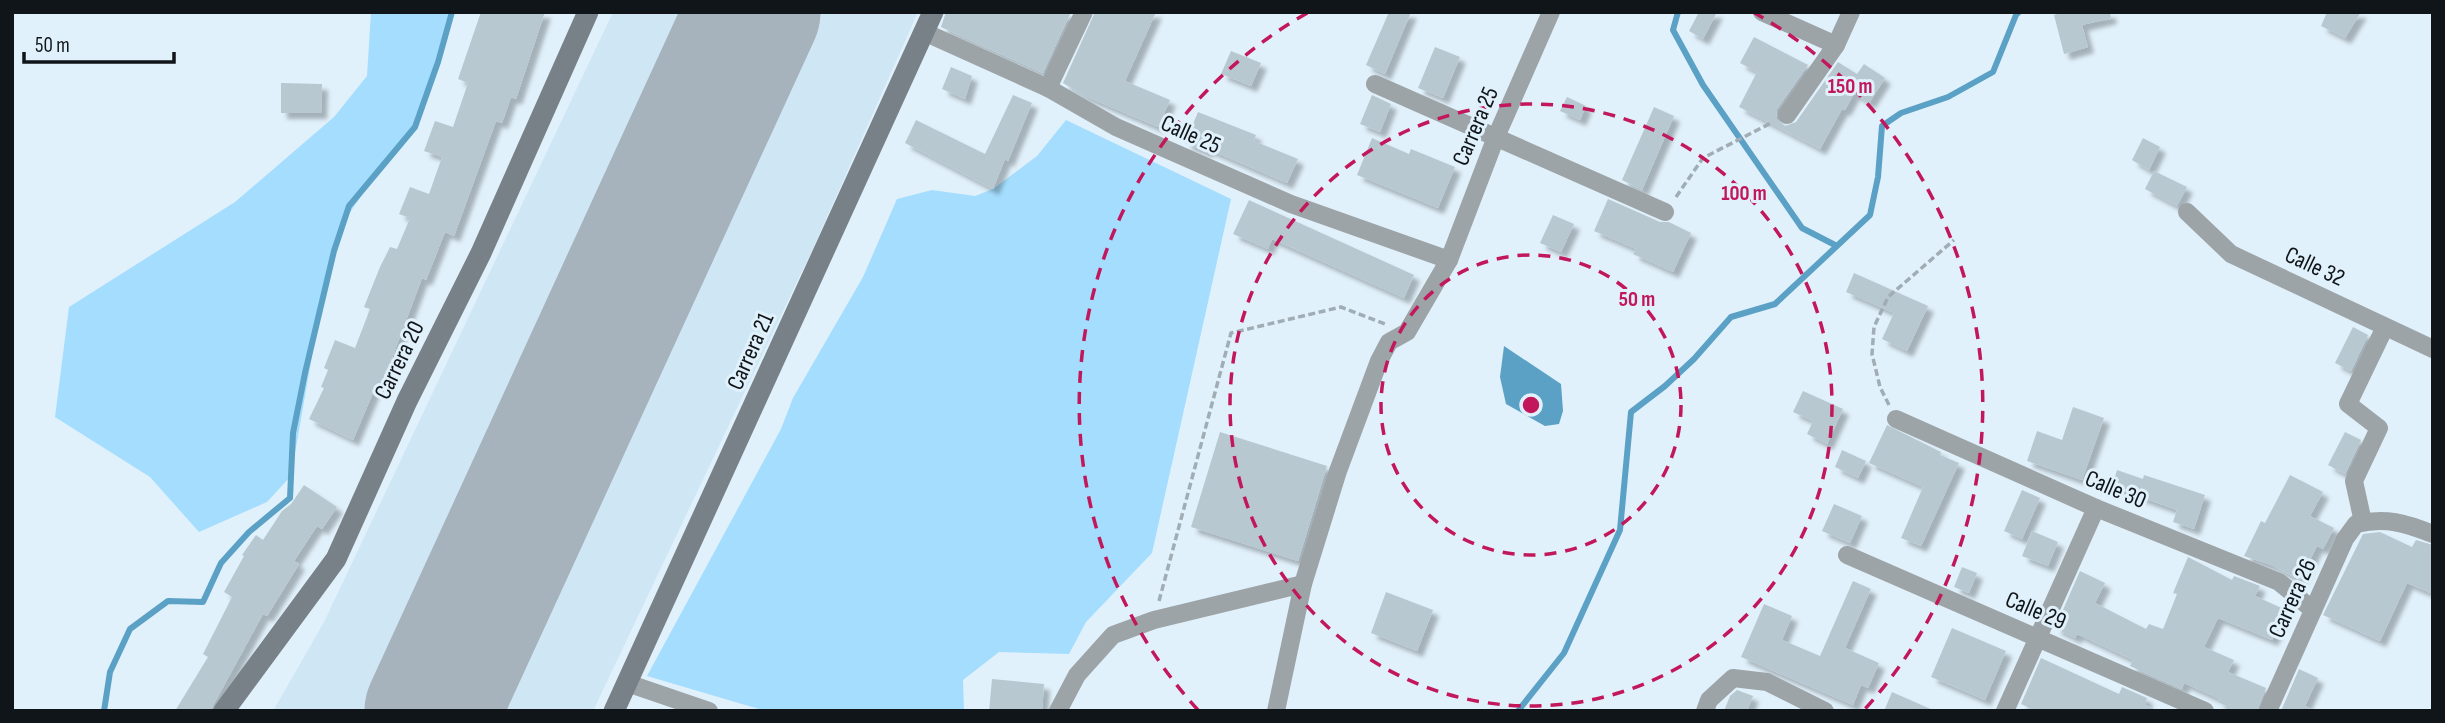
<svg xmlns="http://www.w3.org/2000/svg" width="2445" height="723" viewBox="0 0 2445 723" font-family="'Sofia Sans Condensed',sans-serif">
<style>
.built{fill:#cfe7f5}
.green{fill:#a4ddfe}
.water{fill:#5ba0c5}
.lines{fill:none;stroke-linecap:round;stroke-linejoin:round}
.stream{stroke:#5ba0c5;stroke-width:6}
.runway{stroke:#a6b3bc;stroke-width:135}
.building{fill:#b8c8d1;filter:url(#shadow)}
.path{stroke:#a1adb5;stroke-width:3.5;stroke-dasharray:7 3.5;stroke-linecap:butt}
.street{stroke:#9da4a8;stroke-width:18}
.secondary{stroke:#778187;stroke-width:21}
.ring{fill:none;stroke:#c2185b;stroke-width:3.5;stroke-dasharray:12 9}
.labels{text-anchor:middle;stroke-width:6;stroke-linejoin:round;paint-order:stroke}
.street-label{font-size:24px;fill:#101519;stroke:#e1f1fb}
.centre{fill:#c2185b;stroke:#e1f1fb;stroke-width:3.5}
.ring-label{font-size:21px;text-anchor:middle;font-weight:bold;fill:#c2185b;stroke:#e1f1fb;stroke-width:6;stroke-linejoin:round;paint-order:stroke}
</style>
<defs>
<filter id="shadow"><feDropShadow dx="6" dy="6" stdDeviation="2" flood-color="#0004"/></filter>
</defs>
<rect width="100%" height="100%" fill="#e1f1fb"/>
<polygon class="built" points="613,12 918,12 815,244 593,711 273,711 324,622"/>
<g class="green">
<polygon points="371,12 450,12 415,127 378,172 346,218 320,310 291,476 267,502 199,532 150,477 55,417 69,307 235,202 334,117 367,76"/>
<polygon points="1066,120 1231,199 1152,553 1086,622 1069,654 999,652 963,680 964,711 766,711 647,676 781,429 793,398 863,277 897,199 932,190 975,196 993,189 1037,156"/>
</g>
<polygon class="water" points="1504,346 1561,384 1563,411 1559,424 1545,426 1506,404 1500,377"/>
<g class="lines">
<g class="stream">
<polyline points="1678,12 1673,30 1703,85 1802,228 1835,245"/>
<polyline points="104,711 110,672 130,629 168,601 203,602 221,563 249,532 290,498 293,433 305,373 334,251 349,206 415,127 438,62 452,12"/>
<polyline points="1518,711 1564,653 1620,530 1631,412 1665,386 1694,359 1731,317 1775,304 1870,215 1878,177 1882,126 1901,113 1948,97 1993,72 2016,15 2019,12"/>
</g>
<polyline class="runway" points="432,711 753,12"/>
</g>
<g class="building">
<polygon points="481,12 545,12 516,99 511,97 502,123 496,121 454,236 445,232 426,280 422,278 380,390 375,388 353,440 309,419 324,388 321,387 328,370 324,368 335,340 355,348 370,309 364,307 380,267 390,247 397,249 410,218 399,214 410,187 429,194 442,157 424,151 435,121 453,127 468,83 458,79"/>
<polygon points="946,12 1071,12 1043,73 941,27"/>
<polygon points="1095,12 1156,12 1125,81 1170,100 1158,127 1085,96 1063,83"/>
<polygon points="1389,12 1411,12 1385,74 1366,65"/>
<polygon points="1699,12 1717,12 1703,39 1689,31"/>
<polygon points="2064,12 2110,12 2111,18 2082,25 2088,47 2064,54 2054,15"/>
<polygon points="2327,12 2361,12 2345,38 2321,26"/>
<polygon points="1754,37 1808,65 1777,109 1776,119 1785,126 1796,122 1838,62 1857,74 1864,64 1885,78 1869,103 1854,93 1845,110 1842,109 1820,149 1739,107 1757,72 1740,63"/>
<polygon points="1435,47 1460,57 1443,98 1418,88"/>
<polygon points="1231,51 1261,63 1251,86 1221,74"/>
<polygon points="951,67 972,76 965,99 942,89"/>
<polygon points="281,83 322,84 321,113 281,113"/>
<polygon points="1013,95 1032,103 1008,161 1005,159 993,189 905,143 916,120 985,154"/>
<polygon points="1372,95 1391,104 1380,132 1360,124"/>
<polygon points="1567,97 1586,106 1580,120 1560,111"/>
<polygon points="1654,107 1674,116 1642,190 1622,180"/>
<polygon points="1198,112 1256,135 1254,141 1298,159 1287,183 1208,149 1207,152 1185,143"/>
<polygon points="1372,138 1409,154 1411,149 1455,167 1438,208 1357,175"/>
<polygon points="2143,138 2160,147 2149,170 2132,160"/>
<polygon points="2154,171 2187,187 2177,206 2145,189"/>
<polygon points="1608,199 1660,222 1669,222 1691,233 1673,272 1633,254 1636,249 1594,231"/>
<polygon points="1249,200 1414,275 1404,298 1272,239 1268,249 1233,234"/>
<polygon points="1553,215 1574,224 1561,252 1540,243"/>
<polygon points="1854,273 1928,306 1907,351 1882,339 1894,313 1846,292"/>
<polygon points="2353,327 2368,335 2351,371 2335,363"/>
<polygon points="1803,391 1843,409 1827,444 1807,434 1813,421 1793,412"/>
<polygon points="2073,407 2104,418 2082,480 2027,461 2037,431 2062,440"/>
<polygon points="1887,425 1941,452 1940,455 1959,463 1921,546 1901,538 1923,487 1869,463"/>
<polygon points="1220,432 1327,466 1298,561 1191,527"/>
<polygon points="2345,432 2361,440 2345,474 2328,465"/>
<polygon points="1842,450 1866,461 1858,478 1835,467"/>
<polygon points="2117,470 2143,479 2144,475 2205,495 2194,529 2173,522 2177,510 2112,487"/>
<polygon points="2290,475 2323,492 2310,516 2334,528 2323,549 2317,546 2300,580 2271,565 2244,556 2261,521 2265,523"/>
<polygon points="304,485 337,507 322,529 317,526 294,561 299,564 267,616 263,614 210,711 175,711 208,657 203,654 232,597 224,592 244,556 242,555 256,535 263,540 282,511 291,504"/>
<polygon points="2022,490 2040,498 2022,539 2004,531"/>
<polygon points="1834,504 1862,516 1850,543 1822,531"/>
<polygon points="2032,531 2058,542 2048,566 2022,556"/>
<polygon points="2380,532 2412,547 2416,540 2433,545 2433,594 2407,583 2380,641 2323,615 2363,534"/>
<polygon points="2188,557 2232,580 2234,576 2260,586 2255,596 2286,610 2272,640 2218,618 2204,647 2234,660 2228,672 2266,688 2257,711 2237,711 2218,702 2220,699 2184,683 2182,689 2130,666 2133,660 2077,634 2075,638 2055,628 2080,571 2105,583 2095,603 2146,629 2149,624 2163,629 2177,594 2173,593"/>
<polygon points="1962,567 1977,573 1969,593 1954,587"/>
<polygon points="1853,581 1871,589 1845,648 1879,663 1868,688 1861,685 1853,705 1741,657 1764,604 1792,616 1782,640 1820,656"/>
<polygon points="1386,592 1433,610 1417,651 1371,633"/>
<polygon points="1952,628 2006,651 1985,700 1931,677"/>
<polygon points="2041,658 2119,694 2122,687 2147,698 2145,705 2159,711 2036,711 2021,704"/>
<polygon points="2299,669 2318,678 2305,706 2316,711 2281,711"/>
<polygon points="992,679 1044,684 1042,711 989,711"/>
<polygon points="1737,690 1753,696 1747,711 1724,711 1730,696"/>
<polygon points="1892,692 1935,711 1884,711"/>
</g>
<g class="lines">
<g class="path">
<polyline points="1676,197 1703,158 1773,122"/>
<polyline points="1889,405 1880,387 1872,354 1874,327 1888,297 1954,240"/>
<polyline points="1159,601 1231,333 1341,307 1385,324"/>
</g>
<g class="street">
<polyline points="1762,12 1836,45"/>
<polyline points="924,32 1048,88 1116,127 1291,204 1449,260"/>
<polyline points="1375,84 1665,212"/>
<polyline points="1048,88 1084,12"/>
<polyline points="1787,115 1836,45 1851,12"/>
<polyline points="2187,212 2231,254 2433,349"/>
<polyline points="1896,419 2096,508 2279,582 2313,610"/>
<polyline points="2363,522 2354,481 2379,428 2348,404 2385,327"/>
<polyline points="1847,555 2205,711"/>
<polyline points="627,683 709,711"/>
<polyline points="1058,711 1077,675 1113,635 1154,620 1303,584"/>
<polyline points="1276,711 1303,584 1338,471 1379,361 1389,342 1407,332 1449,260 1496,137 1551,12"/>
<polyline points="1705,711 1709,700 1733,678 1767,682 1825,711"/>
<polyline points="2005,711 2096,508"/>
<path d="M2268,711L2345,539L2356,524C2386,517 2405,523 2433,534"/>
</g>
<g class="secondary">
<polyline points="224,711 336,559 407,401 481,253 588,12"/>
<polyline points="614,711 933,12"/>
</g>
</g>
<g class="ring">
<circle cx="1531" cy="405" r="150"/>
<circle cx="1531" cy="405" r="301"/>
<path d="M1198 710A451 451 0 0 1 1309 12M1753 12A451 451 0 0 1 1864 710"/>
</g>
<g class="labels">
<g class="street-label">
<text transform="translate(1475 126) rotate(-67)" y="8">Carrera 25</text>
<text transform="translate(1191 134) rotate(24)" y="8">Calle 25</text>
<text transform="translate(2315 266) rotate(25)" y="8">Calle 32</text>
<text transform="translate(750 351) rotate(-66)" y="8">Carrera 21</text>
<text transform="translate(399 360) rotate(-64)" y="8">Carrera 20</text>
<text transform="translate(2116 489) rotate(23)" y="8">Calle 30</text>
<text transform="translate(2292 598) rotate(-66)" y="8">Carrera 26</text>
<text transform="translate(2036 610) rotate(23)" y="8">Calle 29</text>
</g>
</g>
<circle cx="1531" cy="405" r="10" class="centre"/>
<g class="ring-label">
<text x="1850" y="93">150 m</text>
<text x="1744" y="200">100 m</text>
<text x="1637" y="306">50 m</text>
</g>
<rect width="2445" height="723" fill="none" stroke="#101519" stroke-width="28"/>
<path d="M24 52v10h150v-10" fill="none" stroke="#101519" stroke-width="3.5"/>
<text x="35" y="52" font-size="21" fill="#101519" stroke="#e1f1fb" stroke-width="5" paint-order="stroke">50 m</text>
</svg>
